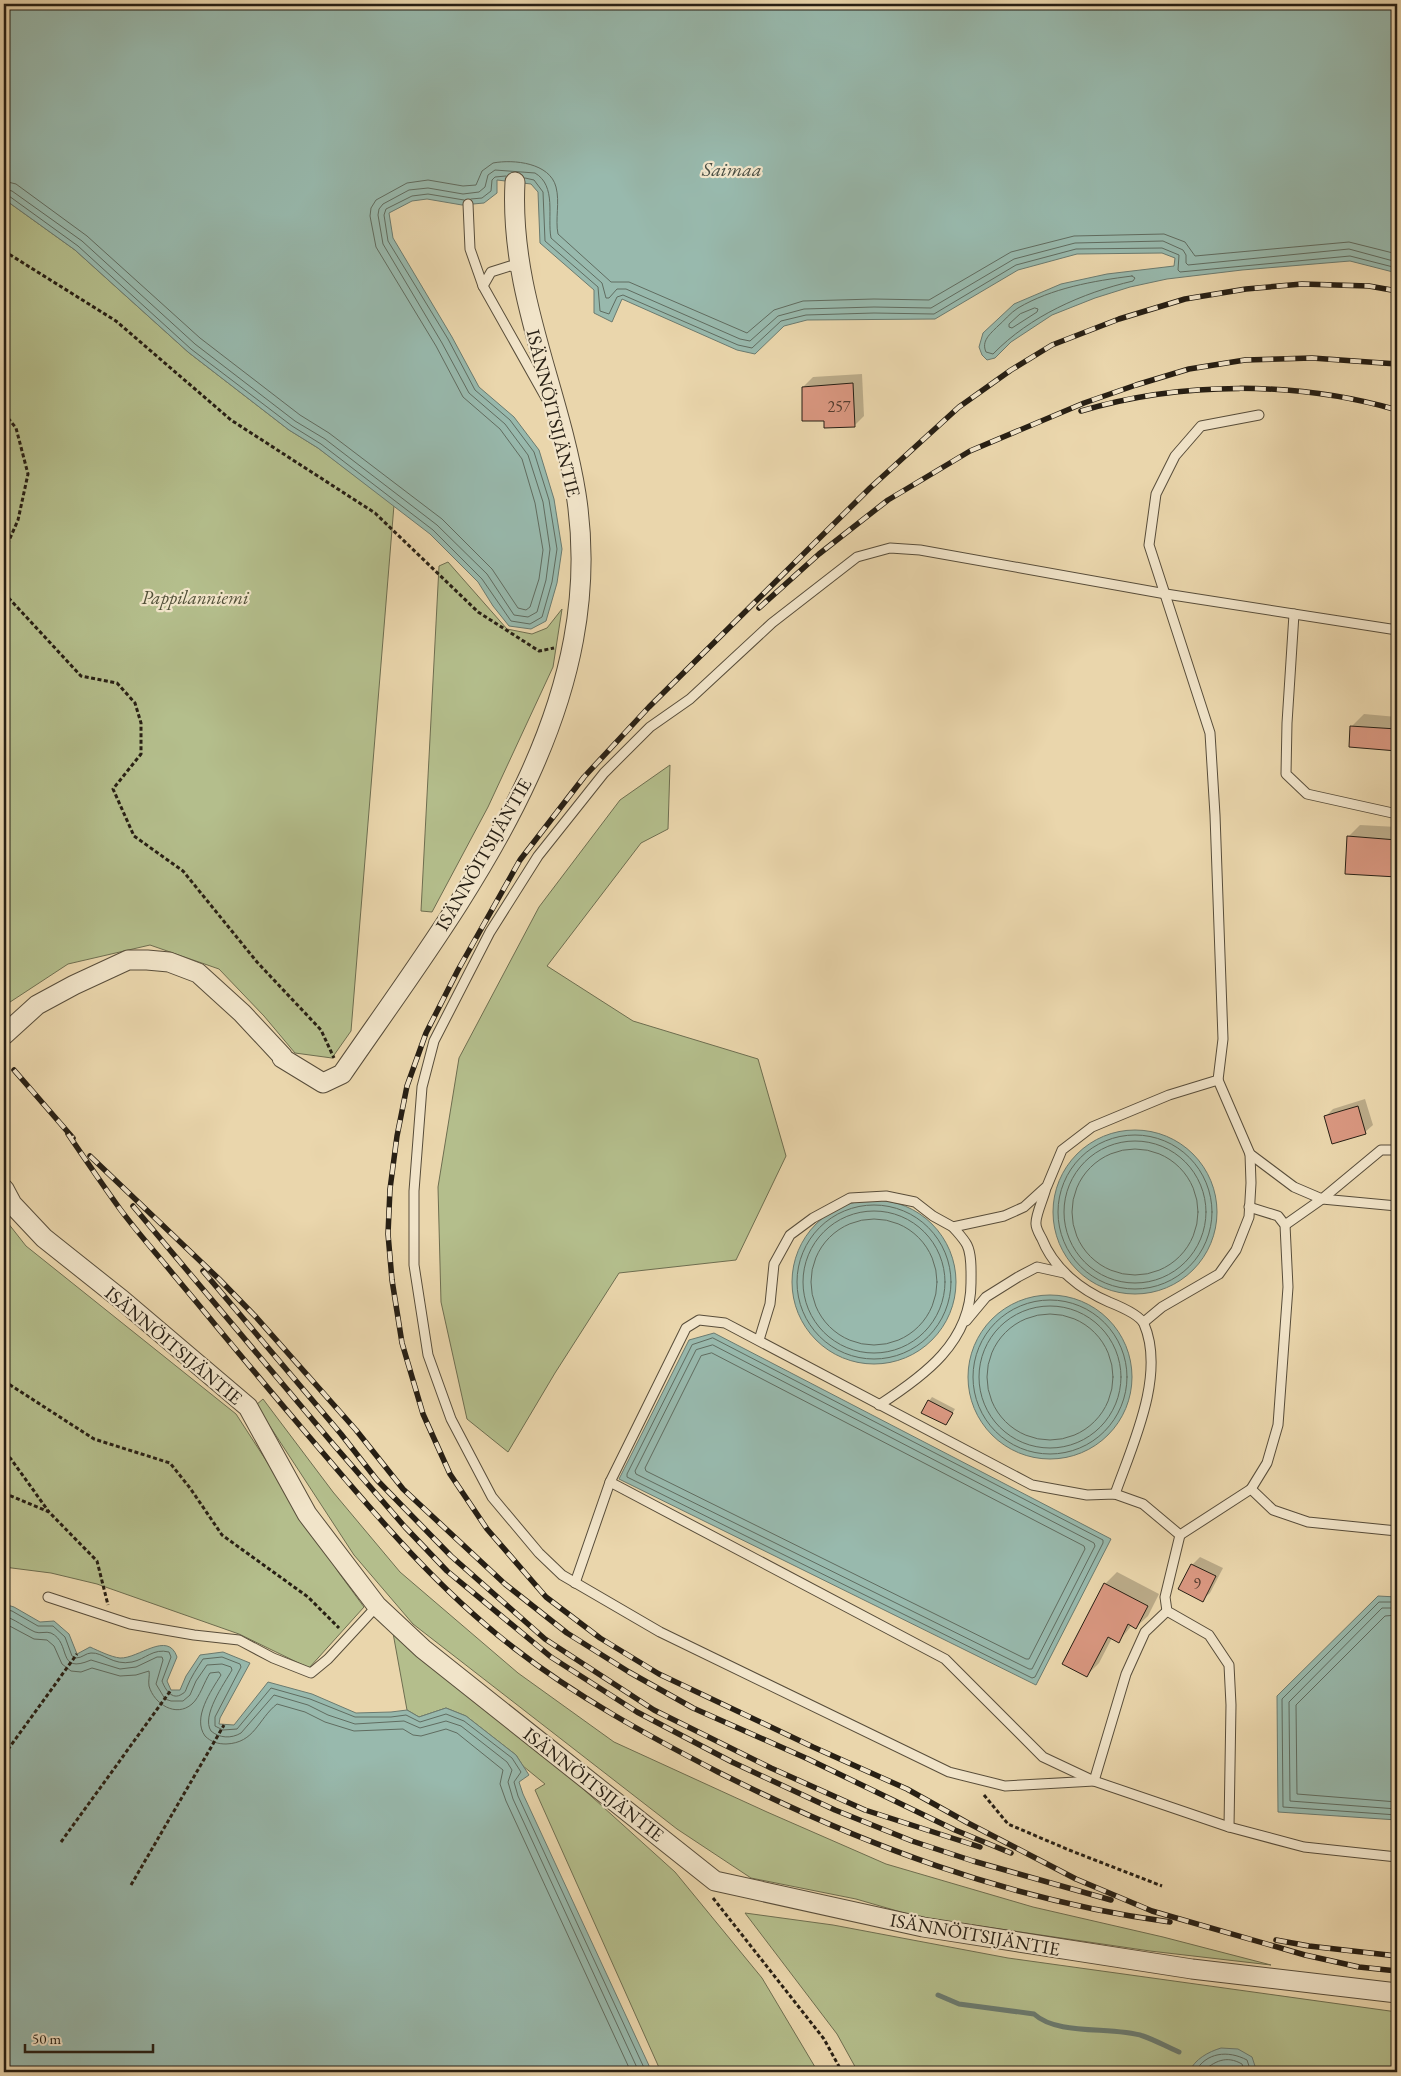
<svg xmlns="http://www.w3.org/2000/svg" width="1401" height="2076" viewBox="0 0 1401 2076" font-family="'EB Garamond',serif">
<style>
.green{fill:#b4be8c;stroke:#6e6e50}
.water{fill:#98b9ad;stroke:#6b7b70}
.shadow{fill:#0003}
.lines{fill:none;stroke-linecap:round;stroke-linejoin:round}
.shore{stroke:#606c60;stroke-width:1}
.stream{stroke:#6b7b70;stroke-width:5}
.building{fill:#d99780;stroke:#271f14}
.service-casing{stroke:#584d3a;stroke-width:11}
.minor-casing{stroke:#584d3a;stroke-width:21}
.path{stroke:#271f14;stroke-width:3;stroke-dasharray:4 2.5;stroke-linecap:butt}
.service{stroke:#f1e4c9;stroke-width:9}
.minor{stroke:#f1e4c9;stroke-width:19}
.rail-casing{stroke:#271f14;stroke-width:5.5}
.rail{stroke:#f1e4c9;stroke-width:4;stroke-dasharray:11;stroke-linecap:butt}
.labels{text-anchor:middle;stroke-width:4.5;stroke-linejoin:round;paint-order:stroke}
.number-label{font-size:16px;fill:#543d2f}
.street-label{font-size:19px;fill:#271f14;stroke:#f1e4c9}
.park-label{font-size:19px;font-style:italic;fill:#514f38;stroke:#f1e4c9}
.water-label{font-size:20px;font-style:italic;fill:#494d42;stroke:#f1e4c9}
</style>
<rect width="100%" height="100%" fill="#ead6ac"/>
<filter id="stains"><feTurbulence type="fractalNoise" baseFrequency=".004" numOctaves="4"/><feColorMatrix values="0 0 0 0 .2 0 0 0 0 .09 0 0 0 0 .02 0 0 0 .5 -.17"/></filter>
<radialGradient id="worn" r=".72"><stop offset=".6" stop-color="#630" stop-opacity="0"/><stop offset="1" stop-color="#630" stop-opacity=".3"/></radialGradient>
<g class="green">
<polygon points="4,199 75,250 188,352 289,430 318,448 394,505 351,1031 332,1058 295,1053 264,1016 219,969 150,945 68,964 4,1006"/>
<polygon points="448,562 507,629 532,634 547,628 562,609 553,667 488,807 432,912 421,911 439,566"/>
<polygon points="670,765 668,829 641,843 547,966 633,1021 758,1059 786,1156 736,1260 619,1273 555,1373 508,1452 467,1419 441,1302 438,1187 459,1058 539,907 620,800"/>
<polygon points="4,1218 26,1246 236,1414 339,1573 364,1607 309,1668 239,1634 97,1584 51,1573 4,1567"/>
<polygon points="263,1399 333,1492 400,1572 518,1673 614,1742 767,1812 886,1864 1033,1907 1163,1937 1271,1965 1150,1951 918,1917 856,1899 751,1878 677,1829 413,1624 354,1555 256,1405"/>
<polygon points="393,1633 560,1768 675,1872 762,1978 818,2072 661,2072 535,1790 545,1784 523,1766 516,1755 466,1716 446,1708 419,1717 407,1710"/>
<polygon points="745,1913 833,1925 1008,1958 1397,2012 1397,2072 858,2072 837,2034"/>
</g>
<g class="water">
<polygon points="4,4 1397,4 1397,273 1350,261 1242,270 1167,279 1130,287 1095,298 1052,315 1011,342 995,358 987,360 982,355 979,347 983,333 1014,304 1061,284 1107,274 1174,266 1175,258 1162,253 1077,254 1018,270 935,319 807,320 784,326 755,354 737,350 622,299 612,322 594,313 594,290 540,243 538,192 531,184 497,180 497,193 484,203 462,205 427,199 412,201 389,213 393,238 452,337 479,387 514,417 539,450 554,499 562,549 557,583 546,621 531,629 509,626 493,606 478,582 430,534 318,448 289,430 188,352 75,250 4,199"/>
<circle cx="1135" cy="1212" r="82"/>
<circle cx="874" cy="1282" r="82"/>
<circle cx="1050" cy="1377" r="82"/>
<polygon points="714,1333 1111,1539 1036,1685 619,1479 689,1340"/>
<polygon points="1378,1596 1397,1597 1397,1820 1278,1812 1277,1696"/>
<path d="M4,1604L14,1607L40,1622L54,1621L69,1634L77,1654L90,1647C99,1651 111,1657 120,1658C138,1659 168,1630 177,1657L167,1681L171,1690H180L186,1676L200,1655L223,1652L250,1663L220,1718L219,1724L234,1725L268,1682L312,1694L356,1713L391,1712L407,1710L419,1717L446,1708L466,1716L516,1755L529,1775L519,1782L523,1794L652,2072H4Z"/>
<path d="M1221,2048L1238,2049L1252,2057L1257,2072H1189C1195,2059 1208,2052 1221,2048Z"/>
</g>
<g class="shadow">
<polygon points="862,374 864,416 855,425 825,420 803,387 813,377"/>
<polygon points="1364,714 1397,717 1397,750 1350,746 1352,726"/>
<polygon points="1360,825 1397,827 1397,876 1346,873 1348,837"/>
<polygon points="1365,1099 1373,1125 1365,1132 1325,1117 1333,1109"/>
<polygon points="932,1397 955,1409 946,1424 929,1401"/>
<polygon points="1200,1557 1223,1568 1210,1593 1202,1600 1180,1589 1192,1565"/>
<polygon points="1117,1572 1159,1594 1148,1616 1136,1627 1132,1625 1119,1641 1112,1638 1099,1663 1087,1675 1105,1584"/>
</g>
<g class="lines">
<g class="shore">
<polyline points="525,178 534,180 543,192 545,241 598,287 600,311 609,314 617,297 623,295 738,345 752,348 781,321 806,315 874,313 934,314 1016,265 1076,249 1162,248 1179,255 1178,270 1180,272 1350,256 1397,268"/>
<path d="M4,181L16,184L87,236L200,338L300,415L329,433L442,519L492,569L518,608L526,610L530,607L539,579L543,550L535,503L522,459L500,429L463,397L436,346L376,247L370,216L371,208L376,200L407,183L428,180L463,186L476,185L482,171L493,163C514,159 550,163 556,187C560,202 555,219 558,234L611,282H629L747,333L774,310L803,301L874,299L929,300L1011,252L1074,236L1164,234L1185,242L1195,256L1349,242L1397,254"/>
<path d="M4,189L12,191L82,241L195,344L295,421L325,439L437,525L487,574L514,615L528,617L537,612L546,580L550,549L543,502L528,455L505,424L469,393L442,343L383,244L378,215L379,209L383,204L409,190L428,188L463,194L479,192L485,187L488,175L495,170L535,173C557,186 547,217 551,238L602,283L606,298H609L617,289H626L740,339L750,341L778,316L804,309L874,307L931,308L1014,259L1075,243L1163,241L1183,250L1186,255V263L1188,265L1349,249L1397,262"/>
<polyline points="4,195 9,196 78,246 191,349 292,426 321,444 433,530 482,579 511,621 530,624 542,617 552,582 557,549 549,500 534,452 510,420 475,390 448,339 388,241 384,215 386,209 412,196 428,194 464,200"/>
<polyline points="471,199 482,198 491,191 492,180 495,177 506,176"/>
<path d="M1132,276L1135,278L1133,281C1082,293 1030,316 993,354L986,352C981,341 990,334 998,326C1004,321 1010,313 1018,308C1052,288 1093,281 1132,276Z"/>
<polygon points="1035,308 1038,309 1037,312 1012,328 1009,327 1009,324 1020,314"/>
<circle cx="1135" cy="1212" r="77"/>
<circle cx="1135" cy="1212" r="71"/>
<circle cx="1135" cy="1212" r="63"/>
<circle cx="874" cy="1282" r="77"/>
<circle cx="874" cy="1282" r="71"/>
<circle cx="874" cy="1282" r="63"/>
<circle cx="1050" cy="1377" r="77"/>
<circle cx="1050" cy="1377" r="71"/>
<circle cx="1050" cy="1377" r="63"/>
<polygon points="713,1338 1103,1540 1103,1543 1035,1677 1032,1678 627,1477 627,1474 692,1345"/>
<polygon points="713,1345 1094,1543 1095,1546 1032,1669 1029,1669 636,1474 635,1471 696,1350"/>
<polygon points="712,1353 1084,1546 1085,1549 1029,1659 1026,1659 646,1471 645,1468 701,1356"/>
<polyline points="1397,1602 1379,1602 1282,1699 1283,1807 1397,1815"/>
<polyline points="1397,1608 1382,1608 1289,1702 1290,1801 1397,1809"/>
<path d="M4,1609L12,1611L38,1626H53L65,1637L72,1656L76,1658C82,1658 86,1653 91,1653C103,1652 113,1666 132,1662C146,1659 153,1648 169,1652L171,1657L162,1681C165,1689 172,1701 182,1694C185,1693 186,1690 187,1687C191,1677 197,1668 203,1659L222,1657L240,1664L241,1667L215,1717V1726L223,1730L237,1729L271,1688L310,1699L355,1717H391L406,1715L420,1722L446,1714L464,1721L512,1758L521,1772L514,1782L518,1796L646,2072"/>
<polyline points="1397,1615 1385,1616 1296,1705 1297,1794 1397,1802"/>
<path d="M4,1616C15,1619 24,1627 35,1632C40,1634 46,1631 51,1633C72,1643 56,1675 91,1660L120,1669L136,1667L157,1657H162L163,1660L156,1684L165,1699L171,1701H183L190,1695L196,1681L207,1665L222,1664L231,1667L232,1670C224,1684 201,1716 211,1731C219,1738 231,1739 241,1733L274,1695L308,1705L328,1715L355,1724L404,1721L420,1728L446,1721L461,1726L507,1762L512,1770L508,1782L513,1799L639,2072"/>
<path d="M4,1623L34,1639L47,1640L54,1646L62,1664L71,1671L81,1672L92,1668L120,1676L136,1675L149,1671C150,1675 148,1681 149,1686C154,1704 176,1718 192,1704C200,1697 204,1682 210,1673L219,1672L221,1675C211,1691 192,1718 205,1736C211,1742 218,1744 226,1744C255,1743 258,1719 277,1704L305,1712L325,1722L354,1731L403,1729L413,1735L421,1736L446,1729L457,1733L503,1770L500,1784L506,1801L631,2072"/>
<path d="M1195,2072C1206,2052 1228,2050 1247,2060L1251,2072"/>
<path d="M1202,2072C1215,2061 1226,2055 1242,2064L1245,2072"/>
</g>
<path class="stream" d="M938,1995L959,2004L1034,2014C1058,2036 1112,2026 1143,2036C1155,2040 1167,2047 1179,2052"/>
</g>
<g class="building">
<polygon points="853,383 855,427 824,428 824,421 802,421 802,387"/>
<polygon points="1350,726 1397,729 1397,751 1349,747"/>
<polygon points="1347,836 1397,840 1397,877 1345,874"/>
<polygon points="1358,1106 1366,1134 1332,1144 1324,1116"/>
<polygon points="928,1400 953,1413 946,1425 921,1413"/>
<polygon points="1191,1564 1216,1576 1203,1602 1178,1589"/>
<polygon points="1104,1583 1148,1606 1136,1629 1128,1624 1119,1643 1108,1637 1087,1677 1062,1664"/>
</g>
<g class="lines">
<g class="service-casing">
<g id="service">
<polyline points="468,204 470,249 483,286 546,398"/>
<polyline points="483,286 491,272 510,266 519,268"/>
<polyline points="1294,614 1287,723 1286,774 1307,794 1397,814"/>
<polyline points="1218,1080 1250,1154 1294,1187 1322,1199 1397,1206"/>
<path d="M1046,1188C1044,1197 1035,1216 1036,1224C1036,1229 1040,1235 1042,1239C1054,1269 1081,1290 1109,1302C1119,1306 1140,1315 1144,1324C1166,1375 1132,1446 1115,1494"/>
<polyline points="1249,1207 1278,1216 1285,1225 1288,1287 1278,1425 1267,1463 1251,1489"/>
<polyline points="1285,1225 1322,1199 1381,1150 1397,1150"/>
<polyline points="966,1321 986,1297 1018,1277 1037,1267 1064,1273"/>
<polyline points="1144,1322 1162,1307 1219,1274 1236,1250 1249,1217 1251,1183 1250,1154"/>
<polyline points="759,1340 770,1304 774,1264 790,1235 813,1218 850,1198 886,1196 915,1202 933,1216 953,1227 1004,1216 1024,1207 1047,1186 1062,1150 1092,1127 1169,1095 1218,1080 1223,1039 1215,815 1210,733 1149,545 1156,494 1175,456 1201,426 1259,415"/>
<path d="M879,1405C924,1376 971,1342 971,1283C971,1272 972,1255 967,1245C964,1239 958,1233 953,1227"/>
<polyline points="1397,1531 1308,1522 1273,1510 1251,1489 1180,1535 1143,1504 1115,1494 1087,1495 1032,1485 725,1323 699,1320 686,1328 610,1482 945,1659 1043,1757 1094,1781 1229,1827 1304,1847 1397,1857"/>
<polyline points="1180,1535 1165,1597 1167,1611 1209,1635 1229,1665 1231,1705 1229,1827"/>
<polyline points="575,1583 610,1482"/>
<polyline points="48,1597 130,1624 194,1635 239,1640 273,1658 311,1673 328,1659 377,1606"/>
<polyline points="1167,1611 1145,1632 1126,1674 1094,1781 1005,1786 949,1772 660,1632 562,1575 539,1553 492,1497 451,1419 428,1355 414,1265 414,1191 422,1087 434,1041 490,932 538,856 604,773 650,727 690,699 772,623 857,557 890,548 920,550 1166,594 1397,630"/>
</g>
</g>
<g class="minor-casing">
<g id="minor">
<path d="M4,1035L37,1005L74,985L128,960H147L169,962L198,973L242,1013L283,1057L282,1058L323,1083L342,1074C459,904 611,715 576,494C559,388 509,292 515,182"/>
<polyline points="4,1189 12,1204 44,1238 122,1300 248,1407 307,1514 377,1606 423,1649 715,1881 923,1927 1192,1969 1397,1993"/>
</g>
</g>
<g class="path">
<polyline points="4,251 116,321 231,420 375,513 478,612 539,651 554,648"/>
<polyline points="4,413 16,428 28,474 18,520 4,552"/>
<polyline points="4,593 81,676 117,683 135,703 141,723 141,754 113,789 134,836 183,871 257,962 321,1030 334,1058"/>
<polyline points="4,1381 94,1439 170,1463 190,1488 222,1535 308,1597 339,1628"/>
<polyline points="4,1453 11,1459 49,1512"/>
<polyline points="4,1493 49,1512 97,1561 108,1605"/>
<polyline points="4,1755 77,1654"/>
<polyline points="984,1795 1008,1824 1069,1850 1162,1886"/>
<polyline points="61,1842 171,1690"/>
<polyline points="131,1885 224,1725"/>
<polyline points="713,1898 824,2039 842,2072"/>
</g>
<use href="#service" class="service"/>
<use href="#minor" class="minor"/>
<g class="rail-casing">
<g id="rail">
<polyline points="1397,291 1369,286 1302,284 1246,289 1185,299 1119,319 1052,345 1011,370 959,407 870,488 649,707 584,777 520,860 458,970 426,1033 407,1086 397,1136 390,1189 388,1234 392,1280 402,1343 423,1414 450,1474 487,1529 546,1597 600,1638 659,1674 813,1747 907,1789 968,1823 1076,1879 1152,1911 1305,1955 1359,1967 1397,1971"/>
<path d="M1081,411C1181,381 1297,381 1397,410"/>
<polyline points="759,608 819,554 888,500 970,451 1084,403 1136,385 1189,369 1245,360 1312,358 1397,364"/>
<polyline points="14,1070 73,1138"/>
<path d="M68,1134C85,1159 102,1184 120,1209C137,1232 156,1253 173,1274C214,1323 254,1372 295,1420C364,1501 430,1583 514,1648C577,1697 647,1735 718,1772C862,1845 1009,1900 1170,1922"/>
<polyline points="90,1156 219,1279 256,1317 356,1430 403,1489 505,1584 567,1633 629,1672 693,1708 808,1759 955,1830 1011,1853"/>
<polyline points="133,1206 333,1444 405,1527 447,1571 551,1657 637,1712 732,1762 835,1810 912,1841 973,1861 1111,1900"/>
<polyline points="203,1271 341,1434 377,1480 451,1556 545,1639 654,1710 771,1768 865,1810 980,1847"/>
<polyline points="1276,1940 1309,1946 1397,1956"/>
</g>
</g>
<use href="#rail" class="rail"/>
</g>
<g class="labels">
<g class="number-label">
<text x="839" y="412">257</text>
<text x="1197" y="1589">9</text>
</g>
<g class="street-label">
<text transform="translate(554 413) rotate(76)" y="7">ISÄNNÖITSIJÄNTIE</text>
<text transform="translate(483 854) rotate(-60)" y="7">ISÄNNÖITSIJÄNTIE</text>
<text transform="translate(174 1345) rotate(40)" y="7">ISÄNNÖITSIJÄNTIE</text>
<text transform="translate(594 1784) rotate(38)" y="7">ISÄNNÖITSIJÄNTIE</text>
<text transform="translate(975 1934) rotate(10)" y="7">ISÄNNÖITSIJÄNTIE</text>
</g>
<g class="park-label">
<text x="195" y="604">Pappilanniemi</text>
</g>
<g class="water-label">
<text x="732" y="176">Saimaa</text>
</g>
</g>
<rect width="1401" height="2076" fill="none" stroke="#ead6ac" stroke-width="20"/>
<rect x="5" y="5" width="1391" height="2066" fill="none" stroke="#271f14" stroke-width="2.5"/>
<rect x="10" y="10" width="1381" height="2056" fill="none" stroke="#271f14"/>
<path d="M25 2044v8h128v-8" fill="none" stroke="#271f14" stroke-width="2.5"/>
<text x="32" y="2044" font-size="15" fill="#271f14" stroke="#f1e4c9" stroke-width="4" paint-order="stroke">50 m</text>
<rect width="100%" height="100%" filter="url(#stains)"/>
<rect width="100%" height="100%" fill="url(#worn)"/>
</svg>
